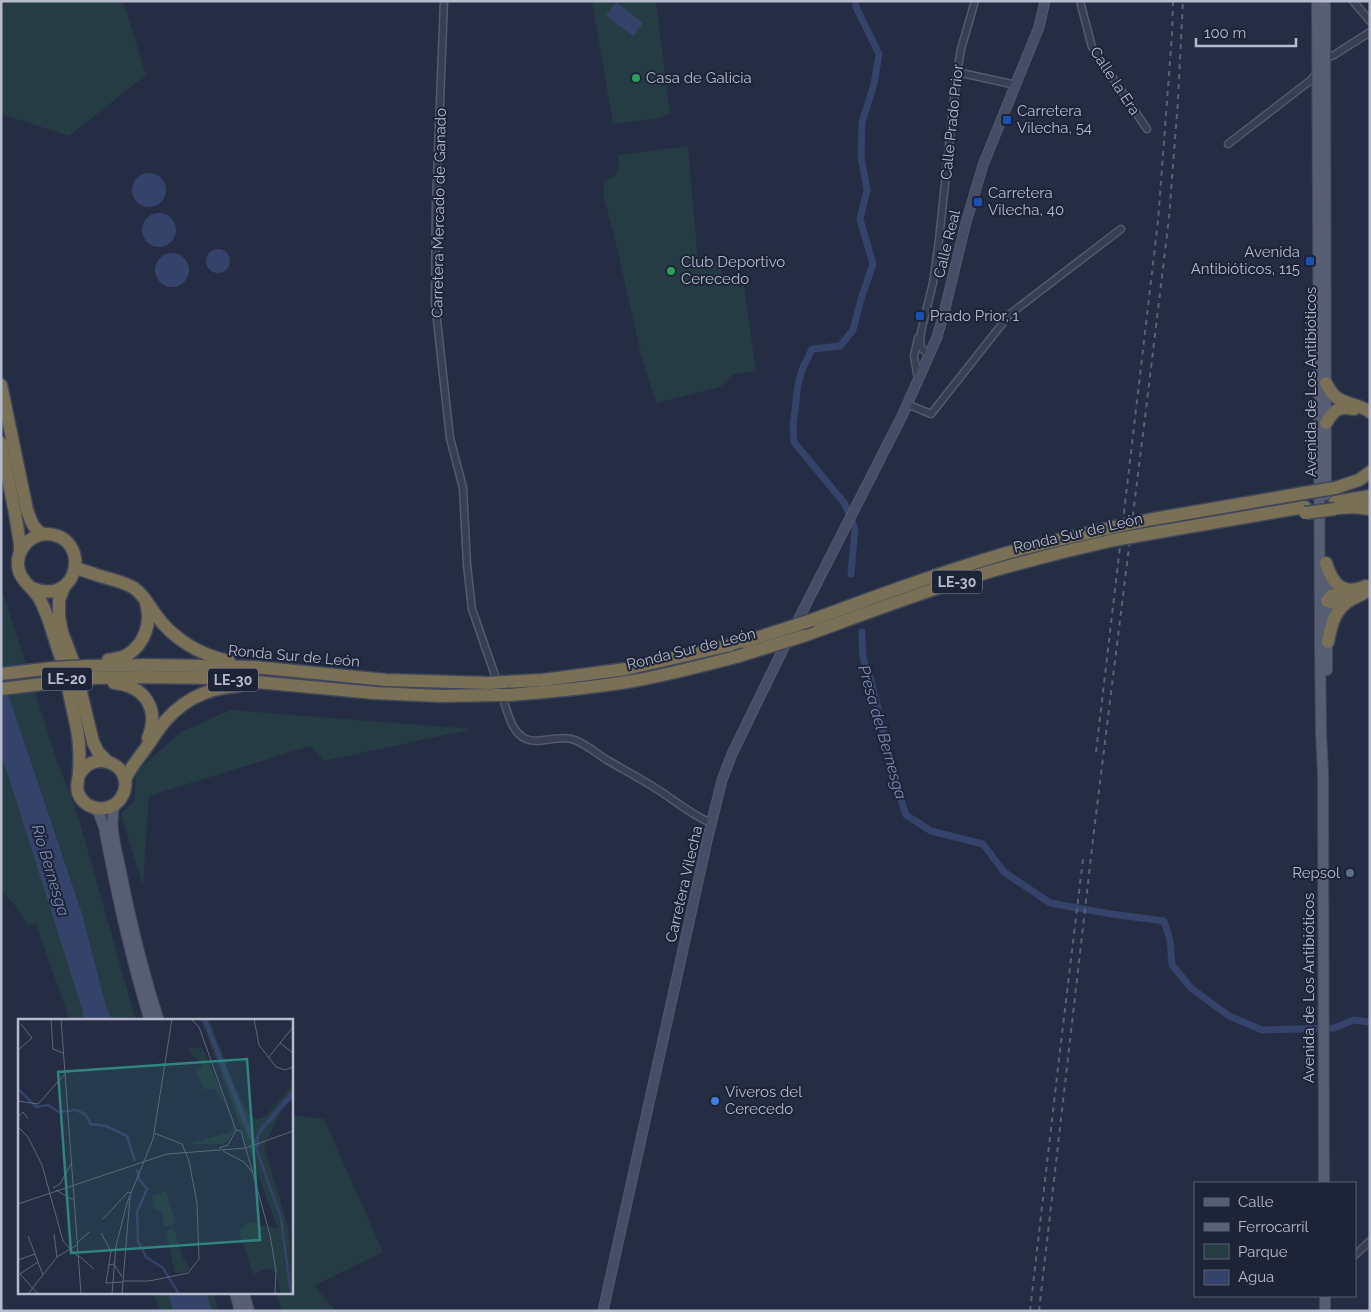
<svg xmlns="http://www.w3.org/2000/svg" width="1371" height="1312" viewBox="0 0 1371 1312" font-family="Raleway,sans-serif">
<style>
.green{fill:#263c44}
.water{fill:#354269}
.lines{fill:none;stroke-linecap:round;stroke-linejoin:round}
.canal{stroke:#354269;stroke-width:7}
.street-casing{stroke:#545a6d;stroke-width:9}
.secondary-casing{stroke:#545a6d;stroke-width:11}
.primary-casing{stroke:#42485c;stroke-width:12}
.highway-casing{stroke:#40475a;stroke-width:15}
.street{stroke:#393f53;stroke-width:6}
.secondary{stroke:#464d66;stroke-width:9}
.primary{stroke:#575e73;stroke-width:10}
.highway{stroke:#797055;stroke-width:12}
.rail{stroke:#5a637a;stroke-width:2;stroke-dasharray:5 5;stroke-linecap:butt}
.highway-bridge-casing{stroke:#40475a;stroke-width:15;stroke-linecap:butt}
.highway-bridge{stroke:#797055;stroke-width:12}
.leisure-dot{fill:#2e9e5b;stroke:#1d2438;stroke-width:2}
.transit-dot{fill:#1a4fb4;stroke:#1d2438;stroke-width:2}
.service-dot{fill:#5c6f8a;stroke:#1d2438;stroke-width:2}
.shop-dot{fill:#3f7fe0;stroke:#1d2438;stroke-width:2}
.labels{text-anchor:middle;stroke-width:4;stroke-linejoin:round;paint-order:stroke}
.shield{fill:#1d2438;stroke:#888ea0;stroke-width:1}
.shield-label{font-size:14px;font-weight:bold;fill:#b6bbcd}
.poi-label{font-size:15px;fill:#b6bbcd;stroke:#1d2438;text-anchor:start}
.street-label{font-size:15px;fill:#b6bbcd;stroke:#1d2438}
.water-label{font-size:16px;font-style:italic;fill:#7b8bb6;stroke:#1d2438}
.inset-river{fill:none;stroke:#354269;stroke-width:2.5}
.inset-road{fill:none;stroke:#5e667a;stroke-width:1}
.view{fill:#308481;fill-opacity:0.15;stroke:#308481;stroke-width:2.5}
.inset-edge{fill:none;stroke:#b6bbcd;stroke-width:2.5}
</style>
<rect width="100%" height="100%" fill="#242d43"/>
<g class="green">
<polygon points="1,1 123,1 146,75 69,136 1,114"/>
<polygon points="592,1 656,1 670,113 660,118 613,124"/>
<path d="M688,146L698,262L719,261L723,281L743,279L756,371L733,374L720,387L656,403L641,354L613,231L603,195L604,182C619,175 620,171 618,155Z"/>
<path d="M1,587L56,758L78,816L136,1021H70L36,924L27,925C20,912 13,900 1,892Z"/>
<polygon points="230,710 473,729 324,761 310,746 149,796 143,886 121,814 134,801 136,772 181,732"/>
<polygon points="291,1115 324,1119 383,1252 314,1286 336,1311 282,1311 276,1293 291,1293"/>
<polygon points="154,1293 214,1293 218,1311 160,1311"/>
</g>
<g class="water">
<polygon points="616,2 643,23 633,36 606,16"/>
<circle cx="149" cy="190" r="17"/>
<circle cx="159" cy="230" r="17"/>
<circle cx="218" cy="261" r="12"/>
<circle cx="172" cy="270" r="17"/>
<polygon points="1,673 83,917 106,1007 113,1021 84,1021 82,1009 9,778 1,756"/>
<polygon points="168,1293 206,1293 212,1311 173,1311"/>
</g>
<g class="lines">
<g class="canal">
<polyline points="851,574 855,529 845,504 794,442 793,426 798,384 802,370 812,349 840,346 853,330 861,299 873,264 860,219 867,190 861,157 862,122 874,84 879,54 856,7 855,1"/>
<path d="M862,632C862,653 862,661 871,680L895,781L906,815L931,831L983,844L1004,872L1050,903L1111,914L1164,921L1170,940L1172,965L1191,988L1229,1016L1262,1030L1334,1028L1354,1020L1370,1022"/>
</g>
<g class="street-casing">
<g id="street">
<polyline points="444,1 436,203 435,302 450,438 463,488 467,565 472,609 498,684"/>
<polyline points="1080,1 1092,47 1147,129"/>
<polyline points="1353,1 1370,21"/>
<polyline points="1326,58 1334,55 1370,32"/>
<polyline points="957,72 1016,85"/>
<polyline points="1228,144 1311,80 1317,73"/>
<polyline points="930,353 926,352 922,349 920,343 921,332 933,283 939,240 956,80 961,49 975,1"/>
<polyline points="918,379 914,356 918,338"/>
<polyline points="907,404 931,414 1010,314 1121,229"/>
<path d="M501,693C507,708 510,732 526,739C540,745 558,734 575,740C587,745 596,753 607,760C626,771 645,781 663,793C679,804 694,816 711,823"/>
<polyline points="1355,1255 1370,1241"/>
</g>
</g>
<g class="secondary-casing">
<g id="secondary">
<polyline points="794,628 902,416 930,353 937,337 944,313 965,226 983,165 1039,27 1045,1"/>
<polyline points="603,1311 707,841 722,780 732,754 788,639"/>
</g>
</g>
<g class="primary-casing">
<g id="primary">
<polyline points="1317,1 1320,645 1321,733 1323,773 1324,1183"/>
<polyline points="1325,1 1326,495"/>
<polyline points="1327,569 1327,670"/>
<path d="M115,804C108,826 117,850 121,872C131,922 143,972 159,1021"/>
<path d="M95,808L99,814L104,827C116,892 130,957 150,1021"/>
<polyline points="235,1293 240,1311"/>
<polyline points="244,1293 249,1311"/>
<polyline points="1325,1296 1325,1311"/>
</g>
</g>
<g class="highway-casing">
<g id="highway">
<path d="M1326,383C1329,389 1333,396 1339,399C1349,405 1361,405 1370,412"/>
<path d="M1,385L27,510C31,521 33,529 43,534"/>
<path d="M1326,423C1334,410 1338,406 1354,409"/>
<polyline points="1,443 15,513 20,544 20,553"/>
<polyline points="1335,488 1359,480 1370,472"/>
<polyline points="1335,502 1370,496"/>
<polyline points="1340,508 1354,507 1370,509"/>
<polyline points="1153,519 1304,493"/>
<polyline points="1153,533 1305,507"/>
<path d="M1326,563C1333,585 1343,596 1366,586"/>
<path d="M76,568C82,570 88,572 94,574C107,579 121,580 134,588C144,595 149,606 156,615C173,639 200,655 229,661"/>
<polyline points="64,587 59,600 59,617 62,632 74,664 93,742 98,752 107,761"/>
<path d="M32,588C80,608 92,536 47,534C37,534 27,540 22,549C18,555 17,563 19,571C22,582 33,588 39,598C49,615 53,636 60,655C66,672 68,689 72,706C75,720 79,734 79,747C80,756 79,765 79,774C78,780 76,786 78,793C85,811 110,814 121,798C139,770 97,744 79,775"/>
<polyline points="1344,604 1338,604 1327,601 1331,596 1346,590"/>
<path d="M812,620C874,597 936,574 1000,555C1038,544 1076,536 1115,527"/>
<path d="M803,636C870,612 937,586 1006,567C1042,557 1078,548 1114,540"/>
<path d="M1328,642C1331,625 1335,608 1352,599C1359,596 1364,594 1370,589"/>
<path d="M108,660C114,659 122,658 127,655C145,644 152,622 146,603"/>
<polyline points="87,666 151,665 254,667 386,680 489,683"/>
<polyline points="91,678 146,677 213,678 375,693 441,696 493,695"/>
<polyline points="504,682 543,680 626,669 744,642"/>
<path d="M114,683C145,686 160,709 148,738"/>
<path d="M509,695C549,692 588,688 627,682C664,676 700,666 736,657"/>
<path d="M125,780C130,767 140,757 148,745C152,740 155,734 159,729C179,701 205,688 238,686"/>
</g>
</g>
<use href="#street" class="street"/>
<use href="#secondary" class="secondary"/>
<use href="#primary" class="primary"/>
<use href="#highway" class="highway"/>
<g class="rail">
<polyline points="1096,752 1158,221 1172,34 1173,1"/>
<polyline points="1030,1311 1059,1059 1083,859"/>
<polyline points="1039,1311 1094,831 1148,393 1169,218 1178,100 1183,1"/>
</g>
<g class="highway-bridge-casing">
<g id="highway-bridge">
<polyline points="1304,493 1335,488"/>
<polyline points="1305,513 1335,509"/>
<polyline points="1115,527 1153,519"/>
<polyline points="1114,540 1153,533"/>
<polyline points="744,642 812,620"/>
<polyline points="736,657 803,636"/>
<polyline points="1,674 53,668 87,666"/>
<polyline points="489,683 504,682"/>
<polyline points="1,689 91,678"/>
<polyline points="493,695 509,695"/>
</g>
</g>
<use href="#highway-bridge" class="highway-bridge"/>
</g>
<g class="leisure-dot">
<circle cx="636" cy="78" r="5"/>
<circle cx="671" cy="271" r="5"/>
</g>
<g class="transit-dot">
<rect x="1002" y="115" width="10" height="10" rx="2.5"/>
<rect x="973" y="197" width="10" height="10" rx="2.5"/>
<rect x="1305" y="256" width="10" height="10" rx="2.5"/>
<rect x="915" y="311" width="10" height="10" rx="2.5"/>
</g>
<circle class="service-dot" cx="1350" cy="873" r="5"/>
<circle class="shop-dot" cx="715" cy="1101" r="5"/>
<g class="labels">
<g class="shield">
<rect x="932" y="570.5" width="50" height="23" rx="4"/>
<rect x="42" y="667.5" width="50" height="23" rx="4"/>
<rect x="208" y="668.5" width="50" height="23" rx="4"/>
</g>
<g class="shield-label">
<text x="957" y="587">LE-30</text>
<text x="67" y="684">LE-20</text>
<text x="233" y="685">LE-30</text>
</g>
<g class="poi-label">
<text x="646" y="83">Casa de Galicia</text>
<text x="1017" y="116">Carretera<tspan x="1017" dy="17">Vilecha, 54</tspan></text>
<text x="988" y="198">Carretera<tspan x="988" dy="17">Vilecha, 40</tspan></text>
<text x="1300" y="257" text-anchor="end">Avenida<tspan x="1300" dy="17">Antibióticos, 115</tspan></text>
<text x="681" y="267">Club Deportivo<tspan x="681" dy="17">Cerecedo</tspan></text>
<text x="930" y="321">Prado Prior, 1</text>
<text x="1340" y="878" text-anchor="end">Repsol</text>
<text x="725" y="1097">Viveros del<tspan x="725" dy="17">Cerecedo</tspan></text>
</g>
<g class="street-label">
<text transform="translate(1115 81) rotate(57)" y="5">Calle la Era</text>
<text transform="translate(952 122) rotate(-84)" y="5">Calle Prado Prior</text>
<text transform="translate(439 213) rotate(-89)" y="5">Carretera Mercado de Ganado</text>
<text transform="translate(947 244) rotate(-76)" y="5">Calle Real</text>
<text transform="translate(1311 382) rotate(-90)" y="5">Avenida de Los Antibióticos</text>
<text transform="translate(1078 533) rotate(-13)" y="5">Ronda Sur de León</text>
<text transform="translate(691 649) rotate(-14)" y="5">Ronda Sur de León</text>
<text transform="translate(294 656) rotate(5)" y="5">Ronda Sur de León</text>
<text transform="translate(684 884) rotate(-77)" y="5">Carretera Vilecha</text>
<text transform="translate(1309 988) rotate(-90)" y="5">Avenida de Los Antibióticos</text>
</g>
<g class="water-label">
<text transform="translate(883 732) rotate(74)" y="6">Presa del Bernesga</text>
<text transform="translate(51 870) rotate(73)" y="6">Río Bernesga</text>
</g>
</g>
<g transform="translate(18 1019)">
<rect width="275" height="275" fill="#242d43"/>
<path d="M183,0H191L218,70L232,98L240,100L248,97L275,65V81L265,88L246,127L271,211L275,275H263L258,255L252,249L235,255L221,212L231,203L260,210ZM184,28L205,77V83L196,70H186L177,52L186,47L169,30ZM214,100L217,110L210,122L203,125H170L213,113ZM148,172L157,202L155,206L146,208L143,192L137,190L134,177ZM156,210L165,239L172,249L169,253L157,254L148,212Z" fill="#263c44"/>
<path d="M184,0H189L195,15L237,121L241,110L275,70V78L241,116V129L236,131Z" fill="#354269"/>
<path class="inset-river" d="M0,70L18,88L30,86L41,93L58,91L68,96L73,105L88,107L109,117L117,142M237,126L263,199L273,275M119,150L121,160L129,170L119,193L120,222L128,238L145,249L161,275"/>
<path class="inset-road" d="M33,0L35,30L45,34M43,0L63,275M236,0L241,26L258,48L267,51L275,48M174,1L181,8L218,111M262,24L275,34M0,31L14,19L3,5M250,39L275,8M0,82L20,85L47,55M0,98L5,93L10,100M0,108L10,118L24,146L45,222L59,237M201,129L210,126L218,111L223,112L252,216L258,252L257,275M205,132L226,143L234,153M35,169L42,165L53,145M38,171L55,181M0,185L149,135L228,129L275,112M85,200L110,173L113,174M83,214L93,232L88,264L104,263M36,215L39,238M10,217L25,256M59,224L71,213M61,237L76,250M0,241L17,235M91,246L96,245L104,258M2,255L20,275M2,255L20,243M104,262H131L170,254L181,240L179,184L171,142L164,125L136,114M10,275L39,238L59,226M94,275L98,227L109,184L135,120L154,0M104,275L112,178"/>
<path class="view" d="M229,40L242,221L53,234L40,53Z"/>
<rect width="275" height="275" class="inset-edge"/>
</g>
<rect width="1371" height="1312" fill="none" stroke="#b6bbcd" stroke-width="5"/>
<rect x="1194" y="1182" width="162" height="115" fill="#1d2438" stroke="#5a6074"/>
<rect x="1204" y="1198" width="25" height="8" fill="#575e73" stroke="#5a6074"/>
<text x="1238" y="1207" font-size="15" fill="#b6bbcd">Calle</text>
<rect x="1204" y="1223" width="25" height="8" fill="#5a637a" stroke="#5a6074"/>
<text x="1238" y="1232" font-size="15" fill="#b6bbcd">Ferrocarril</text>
<rect x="1204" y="1244" width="25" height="15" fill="#263c44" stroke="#5a6074"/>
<text x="1238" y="1257" font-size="15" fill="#b6bbcd">Parque</text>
<rect x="1204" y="1270" width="25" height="15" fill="#354269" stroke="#5a6074"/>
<text x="1238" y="1282" font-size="15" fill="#b6bbcd">Agua</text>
<path d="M1196 38v8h100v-8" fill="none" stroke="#b6bbcd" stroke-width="2.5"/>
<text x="1204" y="38" font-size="15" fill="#b6bbcd" stroke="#1d2438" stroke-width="4" paint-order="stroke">100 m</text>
</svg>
